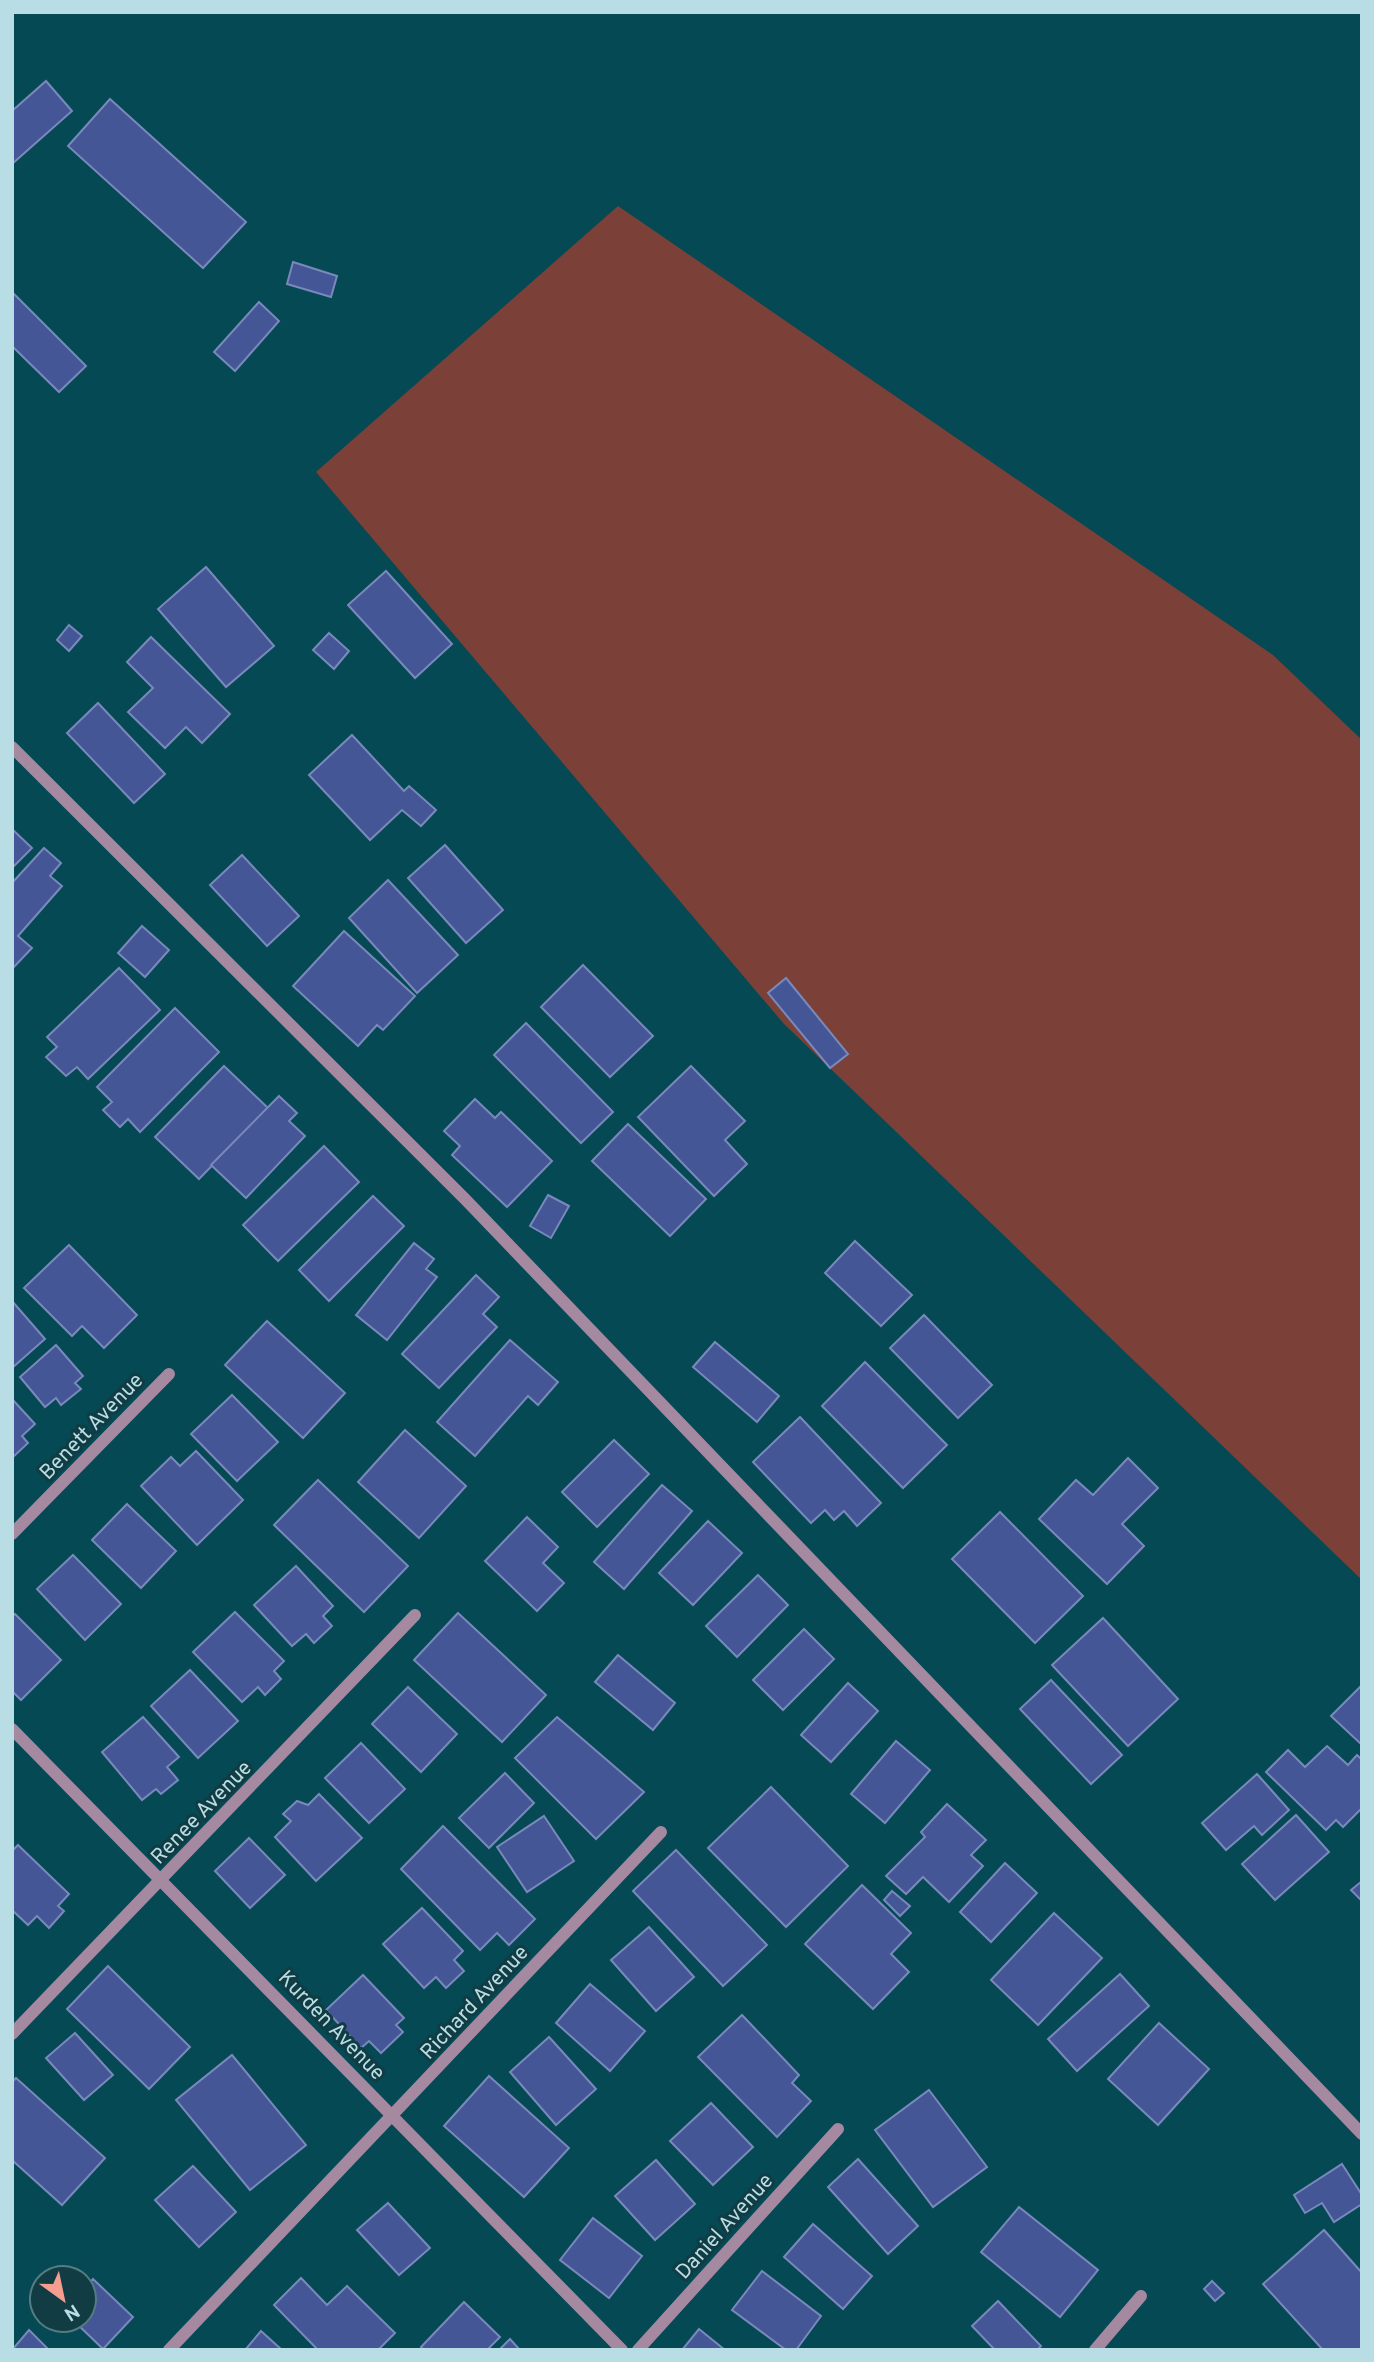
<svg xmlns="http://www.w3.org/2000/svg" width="1374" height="2362" viewBox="0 0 1374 2362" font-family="Overpass,sans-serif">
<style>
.green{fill:#7b4138}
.building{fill:#455696;stroke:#7989bc;stroke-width:2}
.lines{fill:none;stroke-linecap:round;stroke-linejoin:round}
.minor{stroke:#a589a1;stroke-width:12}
.labels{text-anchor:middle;stroke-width:6;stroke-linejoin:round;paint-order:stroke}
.street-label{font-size:21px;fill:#b9dde4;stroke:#123c43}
</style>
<rect width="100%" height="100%" fill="#044953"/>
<polygon class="green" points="618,206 1273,655 1362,740 1362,1580 784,1024 316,472"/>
<g class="building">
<polygon points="46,81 72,111 12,164 12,111"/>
<polygon points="110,99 246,222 203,268 68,146"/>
<polygon points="293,262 337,276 331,297 287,284"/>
<polygon points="12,292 86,366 59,392 12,346"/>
<polygon points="259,302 279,321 235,371 214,352"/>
<polygon points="206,567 274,646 226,687 158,609"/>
<polygon points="386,571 452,644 415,678 348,605"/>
<polygon points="69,625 82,636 69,651 57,640"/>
<polygon points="329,633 349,651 334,669 313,650"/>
<polygon points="151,637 230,714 202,743 186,727 165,748 128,712 153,688 127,662"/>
<polygon points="98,703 165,774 134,803 67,733"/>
<polygon points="352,735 404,791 409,786 436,810 421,826 402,810 370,840 309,775"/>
<polygon points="12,829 32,848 12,868"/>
<polygon points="445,845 503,910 466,943 408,878"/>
<polygon points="44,848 61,863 50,876 62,886 18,936 32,948 12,969 12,883"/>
<polygon points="242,855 299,916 267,946 210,885"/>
<polygon points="388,880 458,955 417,993 349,918"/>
<polygon points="142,926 169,950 145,977 118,953"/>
<polygon points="344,931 415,996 383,1030 377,1025 358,1046 293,986"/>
<polygon points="583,965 653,1036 610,1077 541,1007"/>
<polygon points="119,968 160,1010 88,1079 77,1067 66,1076 46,1057 57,1047 47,1037"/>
<polygon points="786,978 848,1054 830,1068 768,993"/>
<polygon points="175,1008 219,1052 140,1132 128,1119 120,1127 103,1110 112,1102 97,1087"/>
<polygon points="526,1023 613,1112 581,1143 494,1055"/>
<polygon points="224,1066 268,1108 199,1179 155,1137"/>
<polygon points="691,1066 745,1121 725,1140 747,1164 714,1196 638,1117"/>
<polygon points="279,1096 297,1113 289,1121 305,1136 246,1198 211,1165"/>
<polygon points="475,1099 495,1118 501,1112 552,1161 507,1207 452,1155 460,1146 444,1131"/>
<polygon points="628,1124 706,1199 670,1236 592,1161"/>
<polygon points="324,1146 359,1182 278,1261 243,1225"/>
<polygon points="548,1195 569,1206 551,1238 530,1226"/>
<polygon points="373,1196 404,1226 329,1301 299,1270"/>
<polygon points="855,1241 912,1295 881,1326 825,1273"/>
<polygon points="414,1243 434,1259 426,1269 437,1277 387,1340 356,1315"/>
<polygon points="69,1245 137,1315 104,1348 82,1326 72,1336 24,1288"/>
<polygon points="476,1275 499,1297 483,1314 497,1327 439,1388 402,1354"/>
<polygon points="12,1301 45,1339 12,1368"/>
<polygon points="924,1315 992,1385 958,1418 890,1348"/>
<polygon points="267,1321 345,1393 303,1438 225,1365"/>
<polygon points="510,1340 558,1382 538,1405 528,1396 475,1456 437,1422"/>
<polygon points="715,1342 779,1396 757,1422 693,1367"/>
<polygon points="56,1345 83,1376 75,1383 81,1389 61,1405 56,1398 45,1407 20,1377"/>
<polygon points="865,1362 947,1445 903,1488 822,1406"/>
<polygon points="232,1395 278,1442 237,1481 191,1434"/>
<polygon points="12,1399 35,1424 22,1436 28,1443 12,1458"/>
<polygon points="800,1417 881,1503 857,1526 844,1511 834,1520 825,1510 811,1523 753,1462"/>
<polygon points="405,1430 466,1486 419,1538 358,1482"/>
<polygon points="614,1440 649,1474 597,1527 562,1492"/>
<polygon points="196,1451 243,1500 197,1545 141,1486 171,1457 180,1466"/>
<polygon points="1128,1458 1158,1488 1122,1524 1144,1546 1107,1584 1039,1519 1076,1480 1093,1495"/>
<polygon points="318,1480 408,1566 364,1612 274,1525"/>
<polygon points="662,1485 692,1511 624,1589 594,1562"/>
<polygon points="127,1504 176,1551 141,1588 92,1540"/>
<polygon points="1000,1512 1083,1596 1035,1643 952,1559"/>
<polygon points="527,1517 558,1547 543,1563 564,1583 537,1611 485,1561"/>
<polygon points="708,1521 742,1553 693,1605 659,1573"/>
<polygon points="73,1555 121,1604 85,1640 37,1589"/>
<polygon points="296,1566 333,1606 323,1616 332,1626 314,1643 306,1634 292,1646 254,1605"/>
<polygon points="758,1575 788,1605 737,1657 706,1626"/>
<polygon points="235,1612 284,1661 274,1671 281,1679 265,1695 258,1687 242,1702 193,1652"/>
<polygon points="458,1613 546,1695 502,1742 414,1660"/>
<polygon points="15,1614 61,1660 21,1700 12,1691 12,1617"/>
<polygon points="1103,1618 1178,1699 1128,1746 1052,1665"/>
<polygon points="804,1629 834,1659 783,1710 753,1680"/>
<polygon points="618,1655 675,1703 653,1730 595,1682"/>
<polygon points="190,1670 238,1721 198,1758 151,1706"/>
<polygon points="1051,1680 1122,1755 1091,1784 1020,1709"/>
<polygon points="848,1683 878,1711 831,1762 801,1735"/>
<polygon points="1362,1685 1362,1745 1331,1716"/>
<polygon points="408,1687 457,1734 421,1772 372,1724"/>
<polygon points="143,1717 179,1757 167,1767 178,1780 161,1794 156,1789 142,1800 102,1752"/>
<polygon points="557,1717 644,1792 596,1839 515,1758"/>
<polygon points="896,1741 930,1770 885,1823 851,1794"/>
<polygon points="361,1743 405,1789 369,1823 325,1778"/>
<polygon points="1327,1746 1348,1765 1357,1755 1362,1760 1362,1808 1343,1827 1336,1820 1326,1830 1266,1772 1288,1750 1305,1767"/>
<polygon points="505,1773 534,1803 489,1848 459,1818"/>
<polygon points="1257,1774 1289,1810 1262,1835 1254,1826 1226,1850 1202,1823"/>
<polygon points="771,1787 848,1866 786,1927 708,1848"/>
<polygon points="319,1794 362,1838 316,1881 275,1837 291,1821 283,1814 297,1801 308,1805"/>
<polygon points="947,1804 986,1840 971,1855 983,1866 949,1902 923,1877 906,1894 886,1876 925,1837 921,1832"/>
<polygon points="1296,1815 1329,1852 1275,1900 1242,1864"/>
<polygon points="544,1816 574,1861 527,1892 497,1847"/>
<polygon points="443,1826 535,1919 509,1945 497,1933 480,1950 401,1869"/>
<polygon points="249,1838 285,1875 250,1908 215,1871"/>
<polygon points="18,1845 69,1894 58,1906 64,1911 49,1928 37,1916 28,1925 12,1910 12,1851"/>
<polygon points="676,1850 767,1945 723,1986 633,1891"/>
<polygon points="1005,1863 1037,1893 991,1942 960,1912"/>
<polygon points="1362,1881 1362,1901 1351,1890"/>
<polygon points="862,1885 911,1933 891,1954 909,1972 873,2009 805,1944"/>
<polygon points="892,1891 910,1906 900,1916 884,1900"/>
<polygon points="422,1908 463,1951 454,1960 464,1971 446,1988 436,1977 424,1988 383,1944"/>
<polygon points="1054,1913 1102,1958 1038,2025 991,1980"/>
<polygon points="649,1927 694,1977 656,2011 611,1960"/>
<polygon points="108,1966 190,2047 149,2089 67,2009"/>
<polygon points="1120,1974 1149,2006 1077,2071 1048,2039"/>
<polygon points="363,1975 404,2018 396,2025 403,2032 381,2053 369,2041 361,2048 326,2010"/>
<polygon points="590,1984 645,2031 610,2071 556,2023"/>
<polygon points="742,2015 799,2075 792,2083 811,2101 777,2137 698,2057"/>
<polygon points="1159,2023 1209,2069 1158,2125 1108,2079"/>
<polygon points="75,2033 113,2075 84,2100 46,2058"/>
<polygon points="549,2037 596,2089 556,2125 510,2072"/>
<polygon points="232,2055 306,2145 250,2190 176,2100"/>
<polygon points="489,2076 569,2148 524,2197 444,2126"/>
<polygon points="16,2078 105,2158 62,2205 12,2160 12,2082"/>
<polygon points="929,2090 987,2167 933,2207 875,2130"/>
<polygon points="711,2103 753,2147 713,2185 670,2141"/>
<polygon points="858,2159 918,2226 888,2254 828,2187"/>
<polygon points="656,2160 695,2204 655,2240 615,2196"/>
<polygon points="1342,2164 1362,2195 1362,2204 1334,2222 1322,2203 1305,2213 1294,2195"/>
<polygon points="193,2166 236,2212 199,2247 155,2200"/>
<polygon points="388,2203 430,2248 399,2275 357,2230"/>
<polygon points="1019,2207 1098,2270 1060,2317 981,2252"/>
<polygon points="593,2218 642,2256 609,2298 560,2260"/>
<polygon points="813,2224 872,2276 843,2309 784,2257"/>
<polygon points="1324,2230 1362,2273 1362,2350 1323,2350 1263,2284"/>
<polygon points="762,2271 821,2316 796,2350 786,2350 732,2310"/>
<polygon points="301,2278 327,2305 347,2286 395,2333 378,2350 318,2350 274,2305"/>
<polygon points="93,2279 133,2317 103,2349 73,2320 84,2320 84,2289"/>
<polygon points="1212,2281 1224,2293 1215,2301 1204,2289"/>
<polygon points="998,2301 1041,2346 1037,2350 995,2350 972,2326"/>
<polygon points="464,2302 500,2337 487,2350 424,2350 421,2347"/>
<polygon points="699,2329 725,2350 682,2350"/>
<polygon points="29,2330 49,2350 12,2350"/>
<polygon points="261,2331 282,2350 245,2350"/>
<polygon points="510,2339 520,2350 499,2350"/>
</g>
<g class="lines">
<g class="minor">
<polyline points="12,747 465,1199 1362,2134"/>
<polyline points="12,1534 169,1374"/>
<polyline points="12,1729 622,2350"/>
<polyline points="12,2034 415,1615"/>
<polyline points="169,2350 661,1832"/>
<polyline points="638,2350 838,2129"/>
<polyline points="1095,2350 1141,2296"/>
</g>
</g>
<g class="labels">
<g class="street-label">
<text transform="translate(91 1426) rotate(-46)" y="7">Benett Avenue</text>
<text transform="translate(201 1812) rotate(-46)" y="7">Renee Avenue</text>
<text transform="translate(474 2002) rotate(-47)" y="7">Richard Avenue</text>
<text transform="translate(332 2025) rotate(46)" y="7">Kurden Avenue</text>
<text transform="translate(724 2226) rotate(-48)" y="7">Daniel Avenue</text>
</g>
</g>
<rect width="1374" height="2362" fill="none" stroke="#b9dde4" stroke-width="28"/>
<g transform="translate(63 2299) rotate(147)"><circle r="33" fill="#123c43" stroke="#557c83" stroke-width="2"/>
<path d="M0-5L12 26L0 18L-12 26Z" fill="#f59d8e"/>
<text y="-10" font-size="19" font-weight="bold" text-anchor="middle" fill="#b9dde4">N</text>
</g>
</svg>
